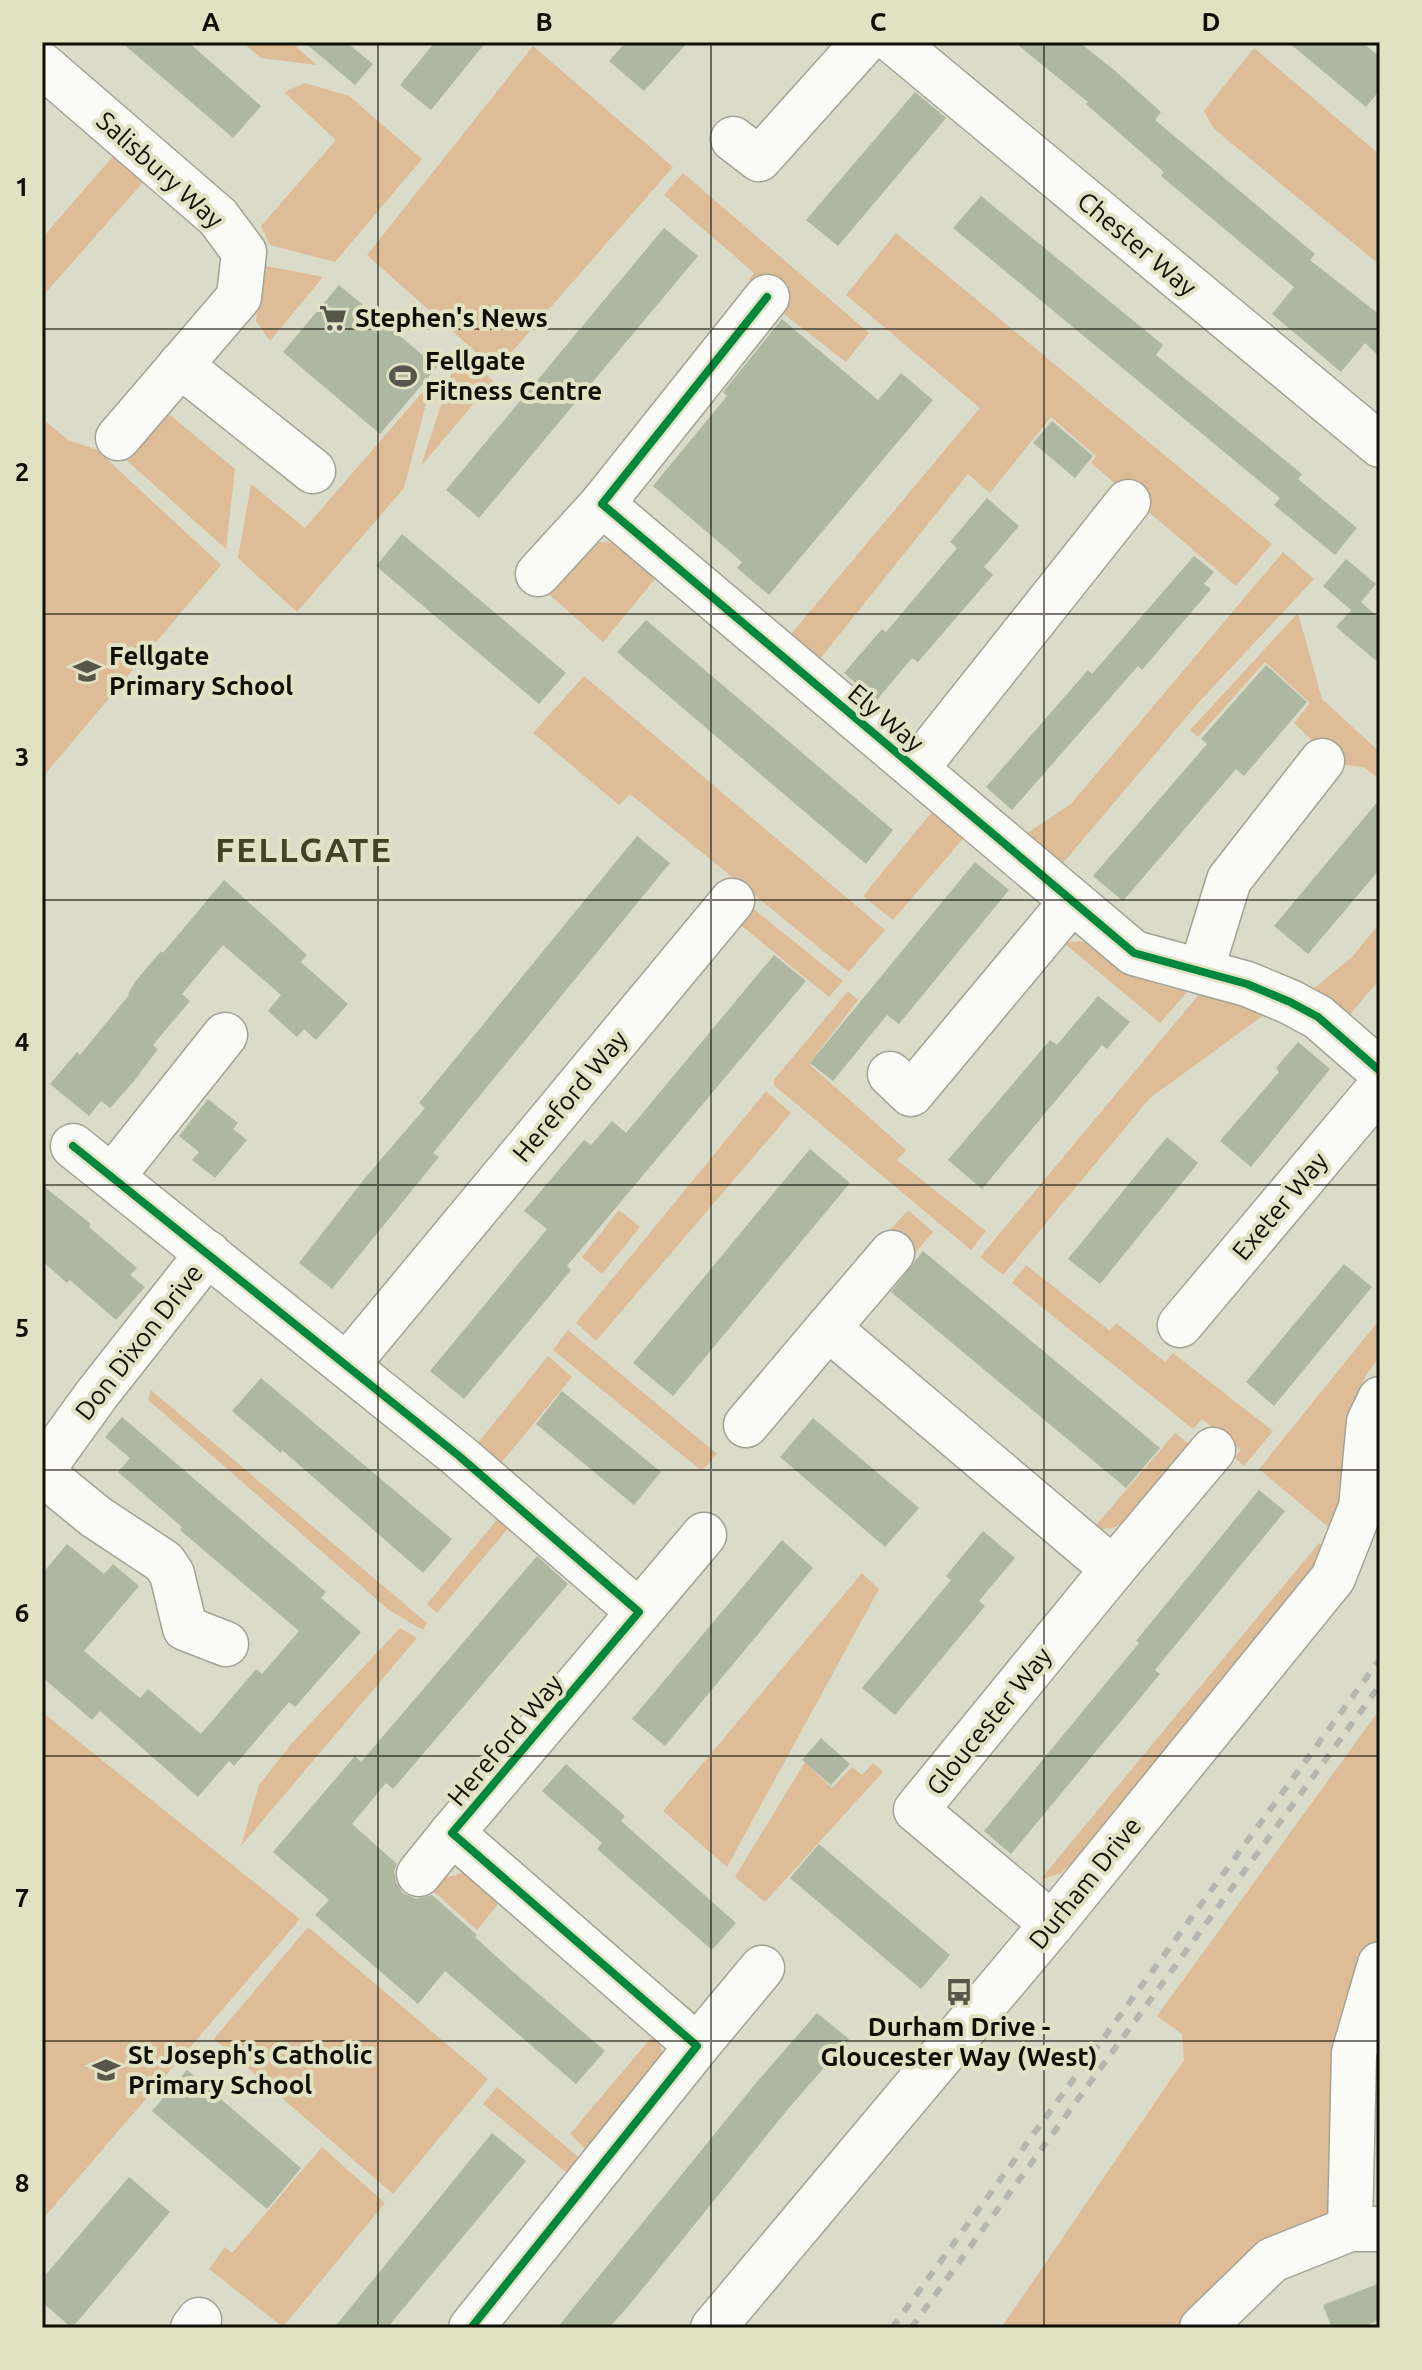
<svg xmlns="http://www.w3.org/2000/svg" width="1422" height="2370" viewBox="0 0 1422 2370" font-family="Ubuntu,sans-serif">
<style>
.green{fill:#debc97}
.building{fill:#aeb7a0}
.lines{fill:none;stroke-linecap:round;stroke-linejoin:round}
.minor-casing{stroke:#a2a295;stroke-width:47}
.minor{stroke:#fafaf7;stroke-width:44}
.rail{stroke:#b6b6b1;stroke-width:6;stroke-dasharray:10 10;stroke-linecap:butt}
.cycleway-casing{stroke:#e1e2c3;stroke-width:13}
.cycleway{stroke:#00873e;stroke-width:8}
.grid{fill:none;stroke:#0f0f05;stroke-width:2;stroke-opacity:0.55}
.labels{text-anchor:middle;stroke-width:8;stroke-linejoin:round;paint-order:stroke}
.street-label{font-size:26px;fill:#0f0f05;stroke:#e1e2c3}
.poi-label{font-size:26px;font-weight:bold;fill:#0f0f05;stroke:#e1e2c3;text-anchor:start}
.district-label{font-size:34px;font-weight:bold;letter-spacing:2px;fill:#414227;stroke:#e1e2c3}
.neatline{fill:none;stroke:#0f0f05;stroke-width:3}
.grid-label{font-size:26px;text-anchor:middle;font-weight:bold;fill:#0f0f05}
</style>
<rect width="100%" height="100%" fill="#dbdbca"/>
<g class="green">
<polygon points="242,42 291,42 317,65 261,58"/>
<polygon points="533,46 673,167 496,370 367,255"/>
<polygon points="1254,48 1380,155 1380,265 1214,129 1204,111"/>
<polygon points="305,83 349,96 422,159 335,262 270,245 261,226 336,140 284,92"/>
<polygon points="115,154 144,181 42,297 42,238"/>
<polygon points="683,173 869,333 846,362 776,308 780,303 749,279 754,273 664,195"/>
<polygon points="896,233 1272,544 1236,586 1091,463 1096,456 1051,417 990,493 968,474 815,665 786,640 980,408 846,295"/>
<polygon points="261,265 323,277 270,341 256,321"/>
<polygon points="468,358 493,381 421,466 455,362"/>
<polygon points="432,381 404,488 297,612 238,558 251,484 305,528"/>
<polygon points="165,411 235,469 226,549 124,458"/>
<polygon points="42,418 68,440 97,450 221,565 42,778"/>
<polygon points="597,542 618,543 659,574 603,642 542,588"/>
<polygon points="1283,552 1314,579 1199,702 1058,869 1020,838 1071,804"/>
<polygon points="1298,613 1322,699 1380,752 1380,780 1363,767 1337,764 1294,723 1310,703 1265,662 1198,737 1190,730"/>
<polygon points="584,676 885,930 849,972 630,794 619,805 533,733"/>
<polygon points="935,808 968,833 893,920 863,896"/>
<polygon points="751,907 843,981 829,997 737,922"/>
<polygon points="1380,923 1380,979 1343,1023 1306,995 1352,957"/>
<path d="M1080,941C1111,948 1129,969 1157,984C1167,988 1178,989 1188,991L1160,1023L1064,943Z"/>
<polygon points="848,991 858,1000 809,1064 906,1150 897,1160 986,1231 971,1250 775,1086 773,1081"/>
<polygon points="1201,992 1272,1009 1150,1098 1003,1275 980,1257"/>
<polygon points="766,1091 791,1113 596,1341 576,1323"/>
<polygon points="619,1210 640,1227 602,1274 582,1257"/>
<polygon points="908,1210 933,1232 857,1321 883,1238"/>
<polygon points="1026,1265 1110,1331 1116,1323 1165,1362 1173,1353 1273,1431 1244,1466 1235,1458 1241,1450 1202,1419 1193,1429 1012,1283"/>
<polygon points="1380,1319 1380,1357 1366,1375 1353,1407 1341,1500 1333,1531 1259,1469"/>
<polygon points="568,1330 717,1454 702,1471 553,1350"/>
<polygon points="548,1356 572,1377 497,1468 473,1449"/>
<polygon points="151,1390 427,1623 423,1630 389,1610 148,1400"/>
<polygon points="1175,1433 1194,1448 1134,1517 1113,1528 1092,1530"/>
<polygon points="505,1510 515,1520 437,1613 427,1604"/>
<polygon points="1319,1543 1326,1550 1307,1582 1087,1850 1061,1873 1040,1880"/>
<polygon points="862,1573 879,1589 727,1867 663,1811"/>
<polygon points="400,1628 417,1638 241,1846 259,1785 292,1743"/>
<polygon points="1380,1709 1380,1931 1351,1997 1331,2217 1181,2328 1001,2328 1184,2060 1182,2034 1157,2016"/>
<polygon points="42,1712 300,1919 42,2220"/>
<polygon points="805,1762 832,1788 852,1767 862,1775 873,1763 883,1772 765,1902 735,1877"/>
<polygon points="463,1873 483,1878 503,1898 477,1930 430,1888 443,1878"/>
<polygon points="308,1927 488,2079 393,2194 214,2039"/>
<polygon points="657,2031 662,2053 658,2071 591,2154 570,2134"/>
<polygon points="497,2087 585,2163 573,2178 483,2104"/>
<polygon points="322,2147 385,2203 283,2327 209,2269 225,2247 232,2253"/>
</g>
<g class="building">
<polygon points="121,42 188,42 261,106 233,138"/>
<polygon points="304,42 346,42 373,64 355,85"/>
<polygon points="435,42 486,42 431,110 400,85"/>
<polygon points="626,42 688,42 644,91 609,61"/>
<polygon points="1014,42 1079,42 1114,70 1161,112 1155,120 1315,254 1310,260 1380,315 1380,357 1365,343 1341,372 1272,314 1294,287 1161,176 1164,172 1086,104 1088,102"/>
<polygon points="1288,42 1362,42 1380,57 1380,90 1366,107"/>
<polygon points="915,92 946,118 838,246 806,220"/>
<polygon points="981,196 1163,345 1156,355 1302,474 1298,479 1357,528 1335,555 1274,505 1280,498 953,228"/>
<polygon points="664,228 698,256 479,518 446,490"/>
<polygon points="339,285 437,367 380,434 283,352"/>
<polygon points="782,319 878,400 901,373 933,400 769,595 737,568 742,562 653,486 727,396 723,392"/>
<polygon points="1052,421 1093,456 1075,478 1033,443"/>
<polygon points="987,498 1019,526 984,567 993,575 918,662 912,658 876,701 844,673 882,629 886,632 957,548 950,542"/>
<polygon points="402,534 566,673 539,704 376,566"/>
<polygon points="1194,556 1214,572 1204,584 1211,589 1142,670 1138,666 1012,810 986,787 1088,670 1092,674"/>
<polygon points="1346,559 1376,584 1361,602 1380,619 1380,664 1336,627 1351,610 1323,586"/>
<polygon points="646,620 893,830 866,864 617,652"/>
<polygon points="1266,665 1307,702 1244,776 1236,769 1123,901 1093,876 1207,744 1201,739"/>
<polygon points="1380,799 1380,869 1308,954 1274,926"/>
<polygon points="637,836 670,863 433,1153 439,1157 332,1289 299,1263 365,1178 425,1108 419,1103"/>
<polygon points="975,862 1009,890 899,1024 887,1015 833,1081 810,1063"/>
<polygon points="224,880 307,955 301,962 348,1004 316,1040 304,1029 297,1037 268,1011 281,995 223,945 182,994 190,1001 153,1045 158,1049 134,1081 110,1108 101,1101 89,1116 50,1084 77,1052 80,1055 129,995 128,994 135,982 161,951 163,953"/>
<polygon points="774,955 806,981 567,1266 571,1270 464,1399 430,1371 547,1229 524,1211 584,1140 591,1145 612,1121 626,1133"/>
<polygon points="1098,996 1130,1022 1107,1049 1102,1045 982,1189 948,1160 1050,1040 1057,1045"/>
<polygon points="1298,1042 1330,1069 1251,1167 1220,1141 1279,1072 1276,1068"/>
<polygon points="208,1099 238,1123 233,1129 247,1140 215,1178 192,1160 199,1152 179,1136"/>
<polygon points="1167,1137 1198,1163 1100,1284 1068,1259"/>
<polygon points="810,1149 850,1183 673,1396 633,1363"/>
<polygon points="42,1185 91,1224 89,1227 137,1268 130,1275 145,1287 116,1320 70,1280 67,1283 42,1261"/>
<polygon points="923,1251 1160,1448 1126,1488 891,1292"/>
<polygon points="1344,1264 1372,1287 1274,1406 1246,1382"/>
<polygon points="261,1378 452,1539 423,1573 282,1450 281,1453 232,1411"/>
<polygon points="562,1391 661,1472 634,1505 536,1424"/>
<polygon points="122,1417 326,1592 321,1598 361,1632 295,1707 289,1702 234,1766 229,1761 198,1797 100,1711 92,1720 42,1677 42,1574 67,1544 104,1574 113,1564 139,1586 84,1651 140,1698 148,1689 201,1734 256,1669 262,1674 299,1631 180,1530 182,1527 118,1472 130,1458 105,1437"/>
<polygon points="813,1418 919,1508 885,1547 780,1457"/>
<polygon points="1259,1490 1285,1511 1155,1670 1160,1674 1011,1854 984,1831 1139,1643 1136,1641"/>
<polygon points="983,1531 1015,1558 979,1601 985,1606 895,1715 862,1688 951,1580 946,1576"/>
<polygon points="782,1540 813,1568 665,1746 632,1719"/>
<polygon points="537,1556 568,1584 393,1789 386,1783 352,1824 397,1864 394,1871 396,1882 403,1893 416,1899 432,1895 477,1935 475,1937 511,1970 605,2051 576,2084 445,1971 418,2004 315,1915 329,1900 273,1852 355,1756 361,1762"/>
<polygon points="821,1738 850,1764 831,1785 802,1760"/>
<polygon points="566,1764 625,1816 621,1821 736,1923 712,1950 597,1849 602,1843 542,1791"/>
<polygon points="819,1844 950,1955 921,1989 790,1878"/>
<polygon points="817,2013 849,2039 788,2109 631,2303 609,2328 557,2328 756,2083"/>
<polygon points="187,2070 301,2168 267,2209 152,2111"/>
<polygon points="492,2133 526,2161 387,2328 334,2328"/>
<polygon points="129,2177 170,2212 72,2328 42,2302 42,2279"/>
<polygon points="1380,2283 1380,2320 1359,2328 1332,2328 1323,2305"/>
</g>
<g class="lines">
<g class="minor-casing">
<g id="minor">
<polyline points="894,42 1380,445"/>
<polyline points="42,65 218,217 244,252 239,297 118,438"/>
<polyline points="733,139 759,159 864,42"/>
<polyline points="767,297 602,504 1134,953 1247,984 1290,1002 1318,1017 1380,1071"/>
<polyline points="180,365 313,471"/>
<polyline points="538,574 602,504"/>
<polyline points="916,769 1128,502"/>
<polyline points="1201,971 1229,880 1322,761"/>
<polyline points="890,1074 911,1094 1072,901"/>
<polyline points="73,1146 459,1456 639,1612 452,1833 697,2046 471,2328"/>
<polyline points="112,1177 225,1035"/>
<polyline points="1180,1325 1380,1087"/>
<polyline points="828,1328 892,1253"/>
<polyline points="347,1365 732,901"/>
<polyline points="746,1425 828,1328 1113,1569 916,1810 1052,1924"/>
<polyline points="42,1470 97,1394 208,1253"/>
<polyline points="42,1473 96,1517 164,1562 172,1574 185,1628 226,1644"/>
<polyline points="1113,1569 1213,1450"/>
<polyline points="639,1612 704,1535"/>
<polyline points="419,1874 452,1833"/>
<polyline points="697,2046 762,1968"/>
<polyline points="1350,2229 1354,2053 1380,1964"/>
<polyline points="193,2328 199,2320"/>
<polyline points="713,2328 1052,1924 1333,1578 1361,1507 1369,1422 1380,1399"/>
<polyline points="1202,2328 1272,2260 1350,2229 1378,2229"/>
</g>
</g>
<use href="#minor" class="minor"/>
<g class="rail">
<polyline points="892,2328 1380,1659"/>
<polyline points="911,2328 1380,1685"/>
</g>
<g class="cycleway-casing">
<g id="cycleway">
<polyline points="767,297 602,504 1134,953 1247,984 1290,1002 1318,1017 1380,1071"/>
<polyline points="73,1146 459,1456 639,1612 452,1833 697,2046 471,2328"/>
</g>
</g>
<use href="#cycleway" class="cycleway"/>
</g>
<path class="grid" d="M378,42V2328M711,42V2328M1044,42V2328M42,329H1380M42,614H1380M42,900H1380M42,1185H1380M42,1470H1380M42,1756H1380M42,2041H1380"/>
<defs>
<g id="supermarket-bare" transform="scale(2.16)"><path d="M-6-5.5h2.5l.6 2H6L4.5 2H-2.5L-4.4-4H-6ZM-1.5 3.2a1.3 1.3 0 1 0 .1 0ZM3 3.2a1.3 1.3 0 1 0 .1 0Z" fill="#56564a" stroke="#e1e2c3" stroke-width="2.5" paint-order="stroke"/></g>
<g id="stadium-bare" transform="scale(2.16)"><path d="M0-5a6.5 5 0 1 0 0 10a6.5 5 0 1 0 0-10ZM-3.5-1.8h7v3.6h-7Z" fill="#56564a" stroke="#e1e2c3" stroke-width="2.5" paint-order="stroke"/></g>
<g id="school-bare" transform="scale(2.16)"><path d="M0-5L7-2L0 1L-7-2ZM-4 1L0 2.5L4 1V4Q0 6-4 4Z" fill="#56564a" stroke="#e1e2c3" stroke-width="2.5" paint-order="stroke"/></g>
<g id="bus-bare" transform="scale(2.16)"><path d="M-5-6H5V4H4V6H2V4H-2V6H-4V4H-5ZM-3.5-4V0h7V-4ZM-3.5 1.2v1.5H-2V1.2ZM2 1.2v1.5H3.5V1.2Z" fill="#56564a" stroke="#e1e2c3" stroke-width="2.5" paint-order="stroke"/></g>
</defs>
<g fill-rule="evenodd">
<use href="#supermarket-bare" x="333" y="318"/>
<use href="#stadium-bare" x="403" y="376"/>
<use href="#school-bare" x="87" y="671"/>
<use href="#bus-bare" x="959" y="1992"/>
<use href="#school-bare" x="106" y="2070"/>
</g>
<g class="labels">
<g class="street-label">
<text transform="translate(160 170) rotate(42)" y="9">Salisbury Way</text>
<text transform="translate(1137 244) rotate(40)" y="9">Chester Way</text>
<text transform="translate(886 718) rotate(40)" y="9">Ely Way</text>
<text transform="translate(570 1096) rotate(-50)" y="9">Hereford Way</text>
<text transform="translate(1280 1206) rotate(-50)" y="9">Exeter Way</text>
<text transform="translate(139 1342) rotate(-52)" y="9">Don Dixon Drive</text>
<text transform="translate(989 1721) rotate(-51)" y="9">Gloucester Way</text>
<text transform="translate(505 1740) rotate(-50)" y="9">Hereford Way</text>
<text transform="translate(1085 1883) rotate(-51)" y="9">Durham Drive</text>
</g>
<g class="poi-label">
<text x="355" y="327">Stephen's News</text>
<text x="425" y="370">Fellgate<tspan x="425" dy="30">Fitness Centre</tspan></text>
<text x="109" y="665">Fellgate<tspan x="109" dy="30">Primary School</tspan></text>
<text x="959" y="2036" text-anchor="middle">Durham Drive -<tspan x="959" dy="30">Gloucester Way (West)</tspan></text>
<text x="128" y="2064">St Joseph's Catholic<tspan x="128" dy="30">Primary School</tspan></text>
</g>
<g class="district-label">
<text x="304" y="862">FELLGATE</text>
</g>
</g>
<rect width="1422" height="2370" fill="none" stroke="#e1e2c3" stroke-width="88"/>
<rect x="44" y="44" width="1334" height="2282" class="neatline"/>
<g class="grid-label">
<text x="211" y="31">A</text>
<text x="544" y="31">B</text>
<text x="878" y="31">C</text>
<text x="1211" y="31">D</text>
<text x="22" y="196">1</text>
<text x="22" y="481">2</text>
<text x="22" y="766">3</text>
<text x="22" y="1051">4</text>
<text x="22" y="1337">5</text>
<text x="22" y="1622">6</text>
<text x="22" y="1907">7</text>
<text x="22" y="2192">8</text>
</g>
</svg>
